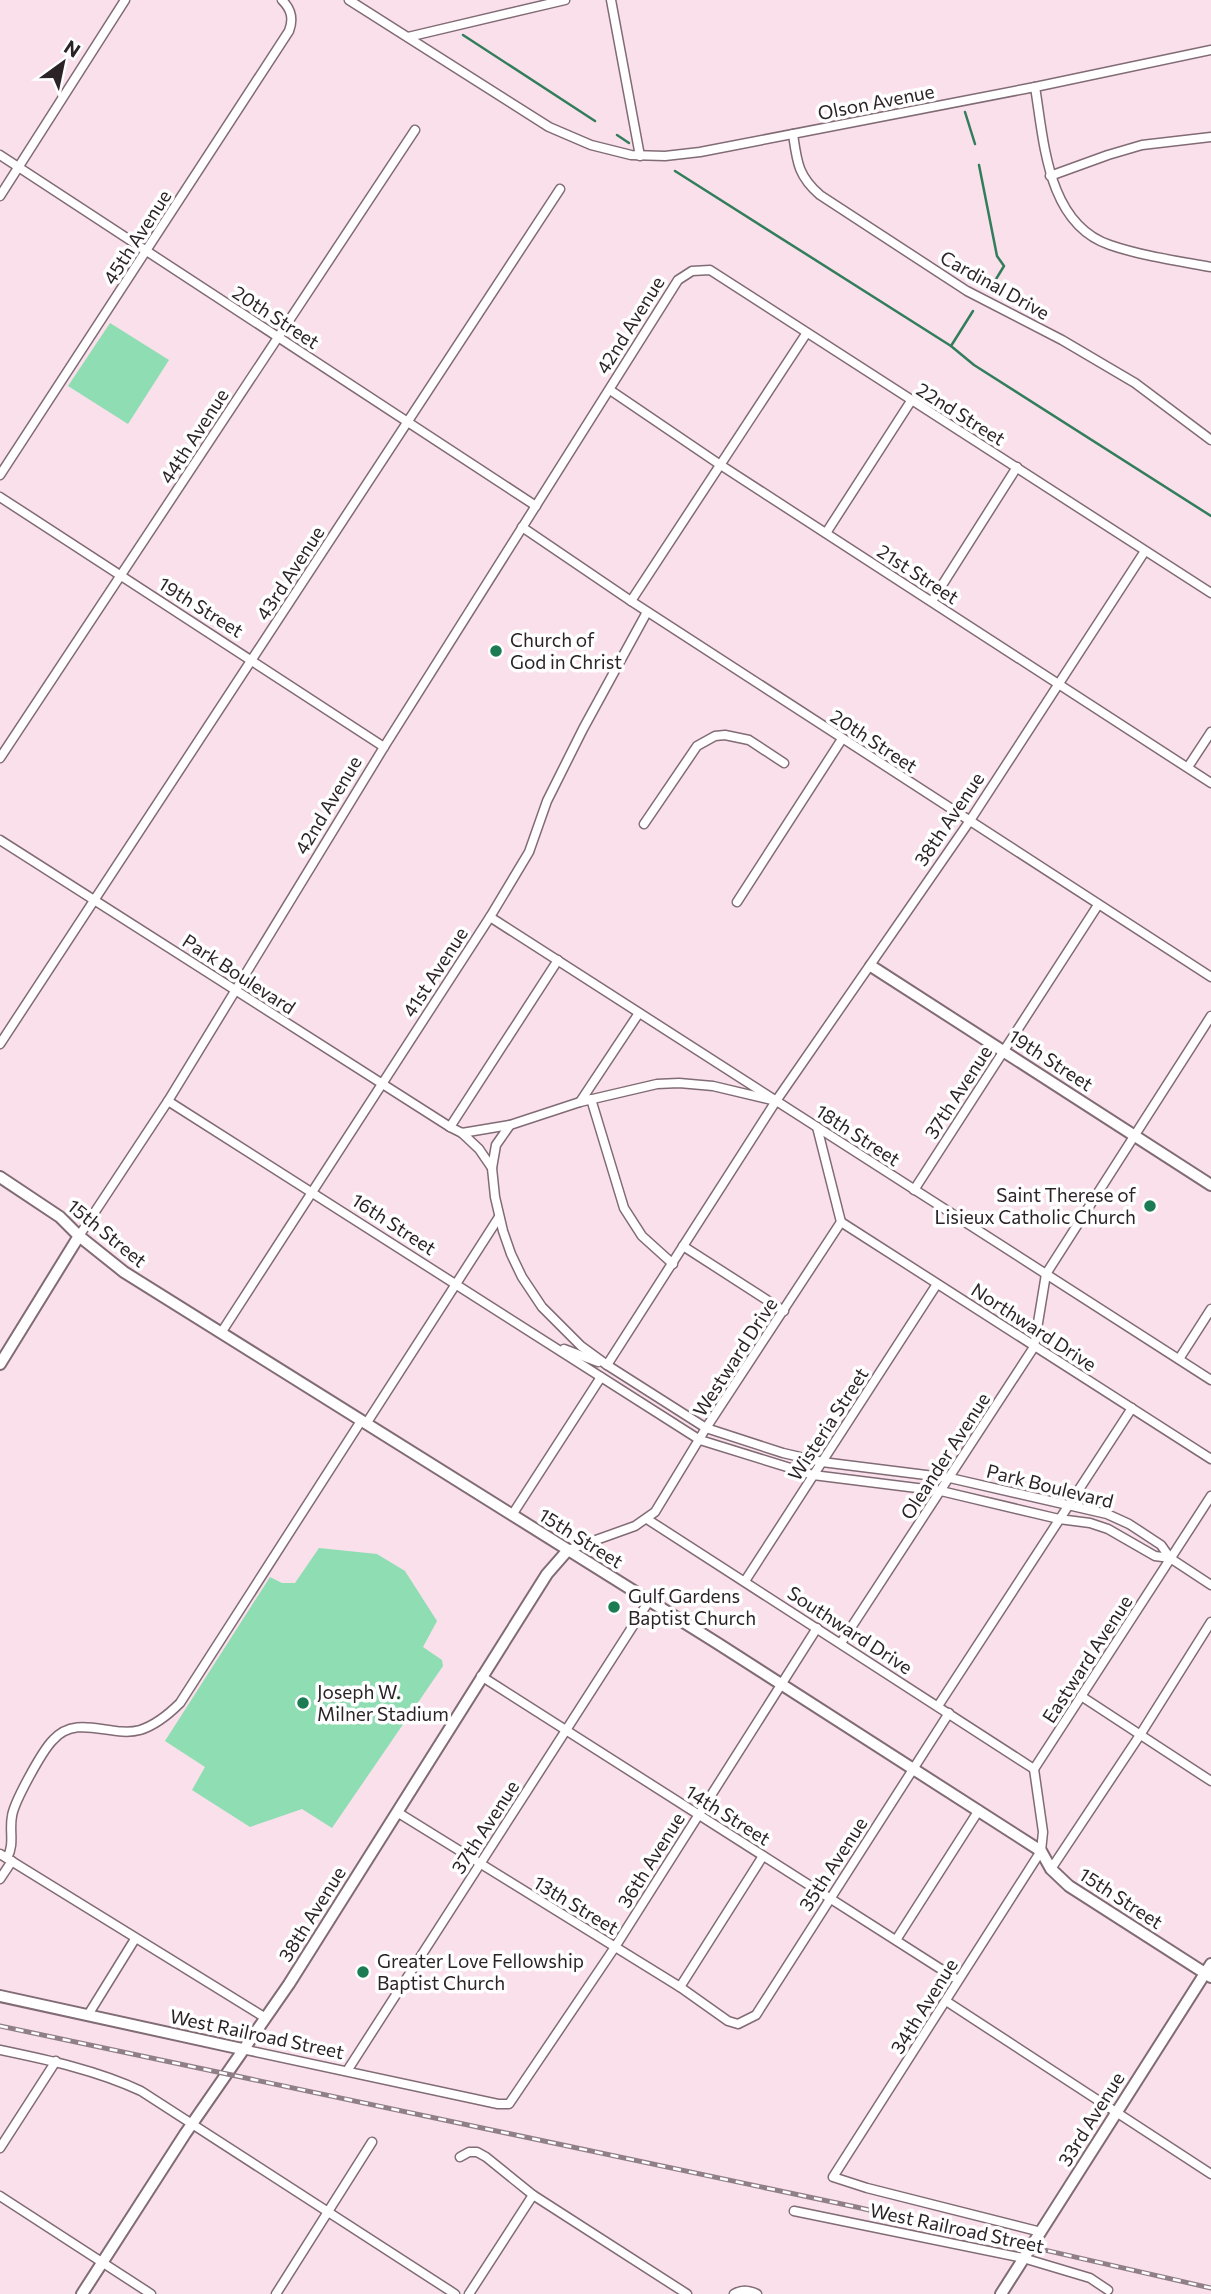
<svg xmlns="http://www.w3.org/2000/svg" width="1211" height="2294" viewBox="0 0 1211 2294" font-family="Commissioner,sans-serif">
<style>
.green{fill:#8eddb3}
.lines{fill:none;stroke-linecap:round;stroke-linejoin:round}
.stream{stroke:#327d5c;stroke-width:2.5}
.street-casing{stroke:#816b75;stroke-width:11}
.secondary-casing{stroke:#816b75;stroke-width:14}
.street{stroke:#fff;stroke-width:8}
.secondary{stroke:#fff;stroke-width:10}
.rail-casing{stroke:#907f86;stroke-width:5}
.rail{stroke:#fff;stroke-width:2.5;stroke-dasharray:8;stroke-linecap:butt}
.poi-dot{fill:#1b7b53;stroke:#fff;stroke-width:2.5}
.labels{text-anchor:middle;stroke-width:7;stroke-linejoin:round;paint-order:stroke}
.street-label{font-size:19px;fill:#2c2327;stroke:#fff}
.poi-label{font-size:19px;fill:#2c2327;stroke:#fff;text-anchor:start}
</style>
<rect width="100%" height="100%" fill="#f9e0eb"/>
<g class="green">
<polygon points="110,323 169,360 128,424 68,386"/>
<polygon points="319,1548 377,1554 405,1571 437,1621 423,1647 442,1660 443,1666 332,1828 302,1809 250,1827 192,1790 205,1767 165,1741 270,1577 282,1583 295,1583"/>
</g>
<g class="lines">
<g class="stream">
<polyline points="463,35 595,121"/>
<polyline points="965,112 975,144"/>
<polyline points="617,135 629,143"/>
<polyline points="979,165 997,256 1004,266 990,289"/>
<polyline points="675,171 951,346 974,365 1211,516"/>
<polyline points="951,346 973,311"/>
</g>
<g class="street-casing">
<g id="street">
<polyline points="349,0 549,127 591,145 631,155 665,156 700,152 1035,87 1211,50"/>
<polyline points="611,0 640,156"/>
<polyline points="408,37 565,0"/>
<path d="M1035,87C1044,141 1047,224 1110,245C1142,256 1178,261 1211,267"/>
<path d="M793,134C797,162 798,176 820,195L967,291L1062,340L1135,383L1211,440"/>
<polyline points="0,155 536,506"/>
<polyline points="1050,176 1108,155 1142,145 1211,137"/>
<polyline points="0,196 125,0"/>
<polyline points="610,390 719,464 1211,783"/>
<path d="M0,475L289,31C294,18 291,9 282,0"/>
<polyline points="0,497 384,747"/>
<polyline points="522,527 631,601 1211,977"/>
<polyline points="826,533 911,401"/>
<polyline points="631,601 806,334"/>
<polyline points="932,601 1017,467"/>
<polyline points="0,758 415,130"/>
<polyline points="1188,767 1211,732"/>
<polyline points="644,824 697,746 715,736 725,735 749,740 784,763"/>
<polyline points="0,840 450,1127 462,1133 510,1125"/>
<polyline points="737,902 842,739"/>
<polyline points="490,917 1211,1380"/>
<polyline points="0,1044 560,189"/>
<polyline points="591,1099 624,1208 642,1236 673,1264"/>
<polyline points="168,1101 700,1440 813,1475 941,1491 1059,1519 1090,1523 1108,1529 1155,1556 1170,1558"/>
<polyline points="776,1101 713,1086 679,1083 657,1084 580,1102 510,1125 496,1145 492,1168 495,1197 503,1231 511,1254 522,1277 542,1307 581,1346 607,1365 706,1428 783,1453 822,1462 950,1478 1107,1514 1129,1524 1161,1545 1170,1558 1211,1585"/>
<polyline points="580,1102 639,1013"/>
<polyline points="450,1127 558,960"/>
<polyline points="462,1133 479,1149 492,1168"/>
<polyline points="914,1190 1098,905"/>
<polyline points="841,1222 1211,1459"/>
<polyline points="79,1236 168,1101 384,747 678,280 692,271 710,270 1211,593"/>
<polyline points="683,1246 784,1311"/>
<polyline points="221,1333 490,917 529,852 547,801 583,729 647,612"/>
<polyline points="564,1349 598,1362"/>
<polyline points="1179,1359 1211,1309"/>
<polyline points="607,1365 776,1101 969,822 1145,551"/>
<polyline points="366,1424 499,1217"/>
<polyline points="512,1515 601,1377"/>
<polyline points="647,1519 1034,1769"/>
<polyline points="568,1550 635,1526 655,1512 706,1428 841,1222 817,1127"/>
<polyline points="745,1581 937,1284"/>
<polyline points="841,1643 1034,1347 1046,1274 1211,1016"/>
<polyline points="481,1676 958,1980"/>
<polyline points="1081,1696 1211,1781"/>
<polyline points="938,1706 1132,1408"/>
<polyline points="397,1812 680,1987 728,2021 738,2024 756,2015 949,1713"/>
<polyline points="0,1854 264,2017"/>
<path d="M7,1858C15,1844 9,1831 12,1816C14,1802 42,1751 53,1740C77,1713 111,1738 140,1730C156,1725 168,1715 180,1703L361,1421"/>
<polyline points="1051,1869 1140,1735 1211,1622"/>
<polyline points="0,1879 12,1861"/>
<polyline points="896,1940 979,1810"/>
<polyline points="680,1987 763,1856"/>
<polyline points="946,2001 1211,2174"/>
<polyline points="88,2015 135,1939"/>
<polyline points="242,2049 498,2104 509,2104 615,1947 817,1628"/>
<path d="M0,2050C48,2060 96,2070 141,2091L455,2294"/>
<polyline points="347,2071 649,1601"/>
<polyline points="0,2148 56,2061"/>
<polyline points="460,2157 469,2152 477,2152 486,2157 533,2195 687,2294"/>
<polyline points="0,2196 151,2294"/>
<polyline points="794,2211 1023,2258 1090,2278 1108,2290"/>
<polyline points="1041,2232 867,2188 833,2177 1041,1851 1043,1832 1034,1769 1211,1496"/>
<polyline points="276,2294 372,2142"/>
<polyline points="469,2294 533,2195"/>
<path d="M734,2294C742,2289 749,2290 757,2294"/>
</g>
</g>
<g class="secondary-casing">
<g id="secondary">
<polyline points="871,966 1211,1185"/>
<polyline points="0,1177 60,1217 79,1236 124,1272 717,1643 1041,1851 1051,1869 1069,1886 1211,1977"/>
<polyline points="0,1364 79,1236"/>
<polyline points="0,1996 242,2049"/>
<polyline points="82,2294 185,2134 289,1984 547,1574 568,1550"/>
<polyline points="1001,2294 1211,1964"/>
</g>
</g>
<use href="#street" class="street"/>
<use href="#secondary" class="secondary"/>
<g class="rail-casing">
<polyline id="rail" points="0,2026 856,2207 1211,2288"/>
</g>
<use href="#rail" class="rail"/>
</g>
<g class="poi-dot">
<circle cx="496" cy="651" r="7"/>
<circle cx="1150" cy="1206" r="7"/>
<circle cx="614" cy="1607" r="7"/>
<circle cx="303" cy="1703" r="7"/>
<circle cx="363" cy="1972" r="7"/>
</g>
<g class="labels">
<g class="street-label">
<text transform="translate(876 102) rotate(-11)" y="7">Olson Avenue</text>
<text transform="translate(137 237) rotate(-57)" y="7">45th Avenue</text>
<text transform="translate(995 285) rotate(29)" y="7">Cardinal Drive</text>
<text transform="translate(276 317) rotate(33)" y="7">20th Street</text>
<text transform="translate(630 325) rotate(-58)" y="7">42nd Avenue</text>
<text transform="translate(961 414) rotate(32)" y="7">22nd Street</text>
<text transform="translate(194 436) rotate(-57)" y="7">44th Avenue</text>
<text transform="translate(290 573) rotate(-57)" y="7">43rd Avenue</text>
<text transform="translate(918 574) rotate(33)" y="7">21st Street</text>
<text transform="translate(201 607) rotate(32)" y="7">19th Street</text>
<text transform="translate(874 741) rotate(33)" y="7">20th Street</text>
<text transform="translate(328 805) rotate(-59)" y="7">42nd Avenue</text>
<text transform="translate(949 819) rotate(-56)" y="7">38th Avenue</text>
<text transform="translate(435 972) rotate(-57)" y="7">41st Avenue</text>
<text transform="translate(239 974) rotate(33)" y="7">Park Boulevard</text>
<text transform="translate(1051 1060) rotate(33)" y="7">19th Street</text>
<text transform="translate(958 1092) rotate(-57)" y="7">37th Avenue</text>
<text transform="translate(858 1135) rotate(33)" y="7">18th Street</text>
<text transform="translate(394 1224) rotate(33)" y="7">16th Street</text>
<text transform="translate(107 1233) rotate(39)" y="7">15th Street</text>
<text transform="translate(1034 1327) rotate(33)" y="7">Northward Drive</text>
<text transform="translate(735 1357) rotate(-57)" y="7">Westward Drive</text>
<text transform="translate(828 1424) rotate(-57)" y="7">Wisteria Street</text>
<text transform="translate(945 1456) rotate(-57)" y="7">Oleander Avenue</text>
<text transform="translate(1050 1486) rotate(14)" y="7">Park Boulevard</text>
<text transform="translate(581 1538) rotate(32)" y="7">15th Street</text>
<text transform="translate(850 1630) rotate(33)" y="7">Southward Drive</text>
<text transform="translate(1087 1659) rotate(-57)" y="7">Eastward Avenue</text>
<text transform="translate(728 1815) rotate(32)" y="7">14th Street</text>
<text transform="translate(485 1827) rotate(-57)" y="7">37th Avenue</text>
<text transform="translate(651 1860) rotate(-58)" y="7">36th Avenue</text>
<text transform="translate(833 1864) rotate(-57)" y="7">35th Avenue</text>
<text transform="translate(1121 1898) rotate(33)" y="7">15th Street</text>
<text transform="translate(576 1905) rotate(31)" y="7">13th Street</text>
<text transform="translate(312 1914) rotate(-58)" y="7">38th Avenue</text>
<text transform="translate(924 2006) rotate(-58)" y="7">34th Avenue</text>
<text transform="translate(257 2034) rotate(12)" y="7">West Railroad Street</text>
<text transform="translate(1091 2119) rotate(-58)" y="7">33rd Avenue</text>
<text transform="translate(957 2228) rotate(12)" y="7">West Railroad Street</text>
</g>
<g class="poi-label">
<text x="510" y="647">Church of<tspan x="510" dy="22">God in Christ</tspan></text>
<text x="1136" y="1202" text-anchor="end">Saint Therese of<tspan x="1136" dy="22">Lisieux Catholic Church</tspan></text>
<text x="628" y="1603">Gulf Gardens<tspan x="628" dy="22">Baptist Church</tspan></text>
<text x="317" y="1699">Joseph W.<tspan x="317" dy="22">Milner Stadium</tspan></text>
<text x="377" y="1968">Greater Love Fellowship<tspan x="377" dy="22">Baptist Church</tspan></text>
</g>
</g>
<g transform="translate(63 63) rotate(33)" stroke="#ffffff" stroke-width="5" paint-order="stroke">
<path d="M0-5L12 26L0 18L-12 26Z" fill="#2c2327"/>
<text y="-10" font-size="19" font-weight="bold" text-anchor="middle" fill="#2c2327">N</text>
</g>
</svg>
